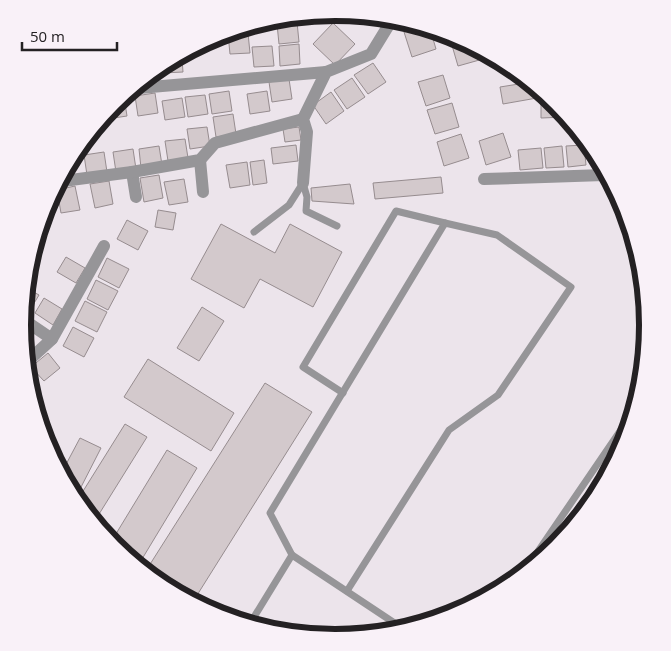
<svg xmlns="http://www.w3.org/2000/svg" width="671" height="651" viewBox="0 0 671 651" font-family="'Open Sans',sans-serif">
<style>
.building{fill:#d3c9cc;stroke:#968c8f}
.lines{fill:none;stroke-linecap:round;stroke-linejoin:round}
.service{stroke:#969598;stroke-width:7}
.minor{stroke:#969598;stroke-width:12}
.rim{fill:none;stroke:#242123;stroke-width:6}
</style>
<rect width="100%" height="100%" fill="#ece4eb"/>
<g class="building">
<polygon points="297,22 299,42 279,44 277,24"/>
<polygon points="333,23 355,44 335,65 313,44"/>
<polygon points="417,29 431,32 436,49 412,57 404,32"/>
<polygon points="248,33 250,53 230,54 228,34"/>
<polygon points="460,39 481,54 483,59 458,66 451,42"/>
<polygon points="299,44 300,64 280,66 279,46"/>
<polygon points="272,46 274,66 254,67 252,47"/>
<polygon points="182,59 183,72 163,73 163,71"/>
<polygon points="373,63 386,82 368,94 354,75"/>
<polygon points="443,75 450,98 426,106 418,82"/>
<polygon points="352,78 365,97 347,109 334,90"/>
<polygon points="289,79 292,99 272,102 269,82"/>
<polygon points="525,83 536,90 537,98 503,104 500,87"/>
<polygon points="229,91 232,111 212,114 209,94"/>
<polygon points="267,91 270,111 250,114 247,94"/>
<polygon points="331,92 344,111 326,124 313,105"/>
<polygon points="155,93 158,113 138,116 135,96"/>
<polygon points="205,95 208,114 188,117 185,97"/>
<polygon points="541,95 557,104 566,117 541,118"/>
<polygon points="124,97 127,116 107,119 107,115 114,104"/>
<polygon points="182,98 185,117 165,120 162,101"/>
<polygon points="452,103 459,127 435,134 427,110"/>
<polygon points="233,114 236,134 216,137 213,117"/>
<polygon points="207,127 210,146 190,149 187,129"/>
<polygon points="299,127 301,140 285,142 283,129"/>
<polygon points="503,133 511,157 486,165 479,141"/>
<polygon points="461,134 469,158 444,166 437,142"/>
<polygon points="185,139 188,158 168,161 165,141"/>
<polygon points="296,145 298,161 273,164 271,148"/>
<polygon points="584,145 586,165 568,167 566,146"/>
<polygon points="159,146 162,165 141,168 139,149"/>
<polygon points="562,146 564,167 546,168 544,148"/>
<polygon points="541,148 543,168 520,170 518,150"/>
<polygon points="133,149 136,169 116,172 113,152"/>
<polygon points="104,152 107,172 87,175 84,155"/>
<polygon points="264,160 267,183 253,185 250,162"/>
<polygon points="247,162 250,185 230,188 226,165"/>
<polygon points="159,175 163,198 144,202 140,178"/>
<polygon points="441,177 443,193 375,199 373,183"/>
<polygon points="184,179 188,202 169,205 164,182"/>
<polygon points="109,181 113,204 95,208 90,184"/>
<polygon points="350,184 354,204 312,201 311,188"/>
<polygon points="75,186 80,210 61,213 57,190"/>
<polygon points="158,210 176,213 173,230 155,227"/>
<polygon points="127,220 148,231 138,250 117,239"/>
<polygon points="221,224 275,253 290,224 342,252 313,307 260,279 244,308 191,279"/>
<polygon points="66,257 85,268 76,283 57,272"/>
<polygon points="107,258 129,269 119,288 98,277"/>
<polygon points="96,280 118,291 108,310 87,299"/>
<polygon points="30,290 39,295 30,310 26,308"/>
<polygon points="44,298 62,309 53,325 35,313"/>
<polygon points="85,301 107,312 97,332 75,321"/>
<polygon points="202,307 224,321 199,361 177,348"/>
<polygon points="73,327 94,338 84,357 63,346"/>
<polygon points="48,353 60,368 44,381 31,367"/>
<polygon points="148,359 234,413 211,451 124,397"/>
<polygon points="265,383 312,412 194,600 147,569"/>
<polygon points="125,424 147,437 96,519 80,496"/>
<polygon points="80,438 101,448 78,493 63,470"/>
<polygon points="167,450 197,468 139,564 111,542"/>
</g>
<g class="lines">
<g class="service">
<polyline points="303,183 307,197 306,211 337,226"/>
<polyline points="254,232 289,205 303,183"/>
<polyline points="343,393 303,367 396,211 445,223"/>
<polyline points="292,555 270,513 445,223 497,235 571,287 498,395 449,430 347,591"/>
<polyline points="528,566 631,415"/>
<polyline points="251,622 292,555 399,626"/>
</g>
<g class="minor">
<polyline points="139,88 326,72"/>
<polyline points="200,160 203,192"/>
<polyline points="132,172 136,197"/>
<polyline points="484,179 604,175"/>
<polyline points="63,181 132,172 200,160 215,143 303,119"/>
<polyline points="303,183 307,132 303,119 326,72 371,54 390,23"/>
<polyline points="24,320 52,339"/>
<polyline points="29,360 52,339 104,246"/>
</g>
</g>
<path d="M0 0H671V651H0ZM31 325a304 304 0 1 1 608 0a304 304 0 1 1-608 0Z" fill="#f9f1f8" fill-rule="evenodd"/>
<path class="rim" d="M31 325a304 304 0 1 1 608 0a304 304 0 1 1-608 0Z"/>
<path d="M22 42v8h95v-8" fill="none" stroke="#242123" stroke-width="2.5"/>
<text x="30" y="42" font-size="15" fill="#242123" stroke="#f9f1f8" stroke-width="4" paint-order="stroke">50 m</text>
</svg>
